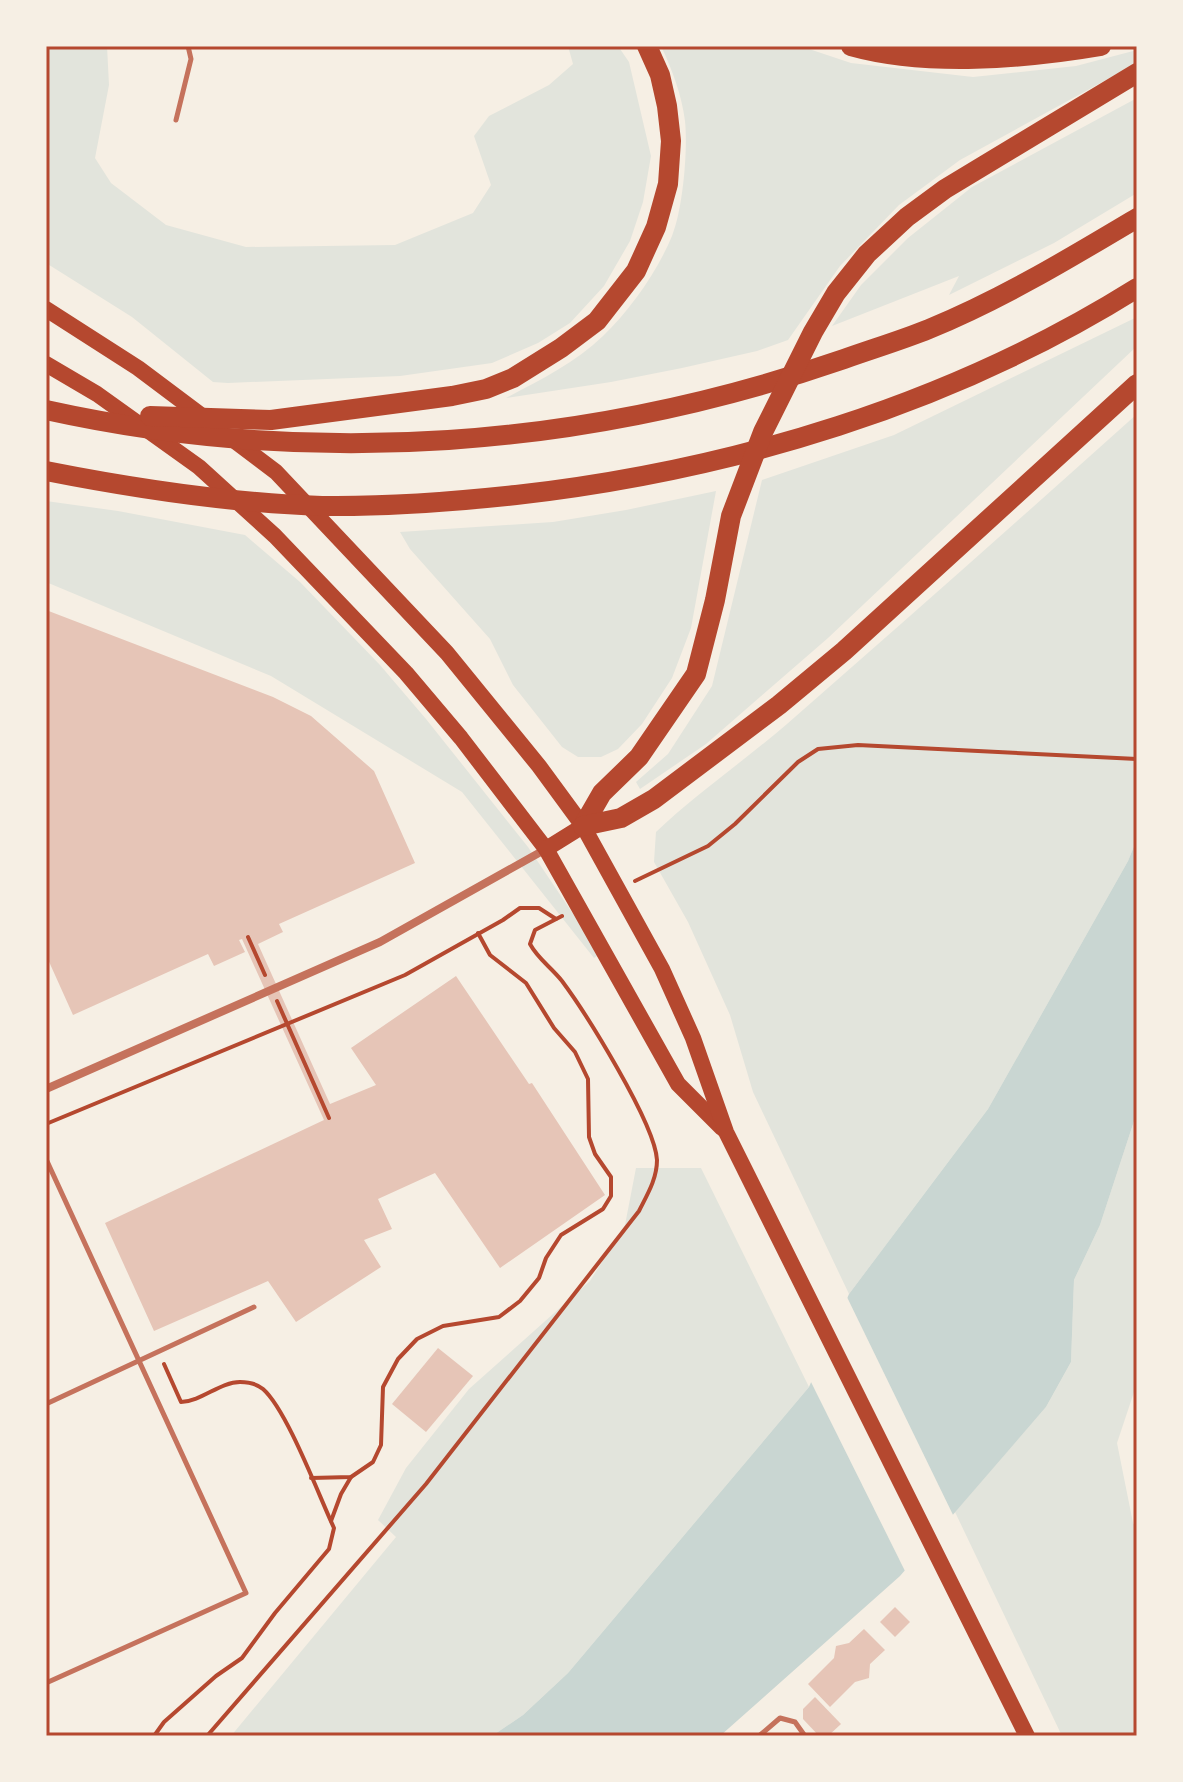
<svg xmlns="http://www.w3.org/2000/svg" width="1183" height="1782" viewBox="0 0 1183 1782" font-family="'Noto Sans',sans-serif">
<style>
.green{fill:#e2e4dc}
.water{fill:#c9d6d2}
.pier{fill:#f6efe4}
.building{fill:#e6c5b7}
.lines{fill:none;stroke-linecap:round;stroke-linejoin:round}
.path{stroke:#b5482f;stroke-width:4}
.service{stroke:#c5725c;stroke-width:5}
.minor{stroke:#c5725c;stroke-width:8}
.secondary{stroke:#b5482f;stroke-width:16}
.motorway{stroke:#b5482f;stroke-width:20}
.neatline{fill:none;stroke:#b5482f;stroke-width:3}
</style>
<rect width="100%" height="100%" fill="#f6efe4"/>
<g class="green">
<polygon points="46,46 107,46 109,85 95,158 111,183 166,225 246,247 395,245 473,213 491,185 474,136 489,116 549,85 573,64 568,46 618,46 629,62 651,156 643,202 630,241 604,286 570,323 538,343 492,363 400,376 228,383 213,382 132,317 46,263"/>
<path d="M661,46H800L851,63L973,77L1076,66L1137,50V63L960,160L899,205L840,266L788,340L757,351L682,368L611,382L506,398C540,380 575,363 603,336C631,309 657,272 672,236C683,209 688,150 685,121C682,96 672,69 661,46Z"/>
<polygon points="1137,98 1137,193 1054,243 949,295 959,276 832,326 861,285 908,238 972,187"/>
<polygon points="1137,317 1137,346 828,638 706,744 640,789 636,782 668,754 712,686 762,480 894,435"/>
<path d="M1137,414V839L1128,861L988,1109L849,1294L753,1092L730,1015L688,922L654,862L656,832C697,793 744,761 787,724C904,622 1021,518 1137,414Z"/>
<polygon points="716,491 691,628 672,678 642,724 618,749 601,757 578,757 562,747 513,685 490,639 410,549 400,532 553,522 626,510"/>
<polygon points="46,501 118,511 245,535 300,582 380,665 426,719 528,847 600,954 594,958 462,792 271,676 46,582"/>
<polygon points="1137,1112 1137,1383 1117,1443 1133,1523 1137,1529 1137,1736 1062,1736 955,1512 1046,1407 1071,1362 1074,1280 1100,1225"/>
<polygon points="636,1168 701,1168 809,1387 568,1673 523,1715 492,1736 231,1736 396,1537 378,1520 406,1468 469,1389 590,1281 625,1225"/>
</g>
<polygon class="water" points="1137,839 1137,1112 1100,1225 1074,1280 1071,1362 1046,1407 900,1576 720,1736 492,1736 523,1715 568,1673 809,1387 849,1294 988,1109 1128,861"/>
<polygon class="pier" points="845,1293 955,1519 907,1575 809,1378"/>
<g class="building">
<polygon points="46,610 273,697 311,716 374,771 415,863 279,924 283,932 258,944 330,1104 376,1085 351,1048 456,976 529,1084 532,1083 605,1195 500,1268 435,1173 378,1199 392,1229 364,1240 381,1267 296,1322 268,1281 154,1331 105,1223 324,1120 242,939 239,940 245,952 214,966 208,954 73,1015 46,955"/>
<polygon points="438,1348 473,1376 426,1432 392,1404"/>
<polygon points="895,1607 910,1622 895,1637 880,1622"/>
<polygon points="864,1629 885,1650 870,1664 869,1678 855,1682 830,1707 808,1684 834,1658 836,1646 849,1643"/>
<polygon points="815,1697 841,1724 828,1736 819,1736 803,1719 803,1709"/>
</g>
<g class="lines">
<g class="path">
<polyline points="635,881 708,846 735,824 798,762 818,749 858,745 1137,759"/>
<polyline points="248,937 265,975"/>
<polyline points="277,1001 329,1118"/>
<polyline points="46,1124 405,975 503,920 520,908 539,908 556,919"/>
<polyline points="311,1478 351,1477 373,1462 381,1445 383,1387 398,1359 417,1339 443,1326 499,1317 520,1301 539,1278 546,1258 561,1235 603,1209 611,1196 611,1177 595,1154 589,1137 588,1079 575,1052 554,1028 526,983 490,955 478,933"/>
<polyline points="331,1521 341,1494 351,1477"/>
<path d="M154,1736L164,1722L216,1676L242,1658L275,1613L329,1549L334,1528C319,1496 287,1410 263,1389C256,1383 248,1382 240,1382C220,1382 202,1401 181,1402L164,1364"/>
<path d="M207,1736L426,1484L639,1211C647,1195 657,1179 657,1160C655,1123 585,1012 562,981C551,967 538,959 530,944L535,930L562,916"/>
</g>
<g class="service">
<polyline points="176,120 191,59 188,46"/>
<polyline points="46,1159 246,1593 46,1683"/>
<polyline points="46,1404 254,1307"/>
<polyline points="759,1736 780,1718 795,1722 805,1736"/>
</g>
<polyline class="minor" points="46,1089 380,942 546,849"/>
<g class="secondary">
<polyline points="46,309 138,368 206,419"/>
<polyline points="46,364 97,394 199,467 275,536 406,673 461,738 546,849 678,1084 722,1128"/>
<polyline points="231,438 276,472 447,653 539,766 583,826 662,969 693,1038 726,1132 1027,1736"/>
<polyline points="546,849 583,826"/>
</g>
<g class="motorway">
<path d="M851,46C926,67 1025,59 1101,46"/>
<path d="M46,410C313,469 586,448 844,359C872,349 902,340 929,329C1002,299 1070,258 1137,218"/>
<polyline points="150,416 271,420 452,396 486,389 513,378 561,348 597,321 636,271 656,227 668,184 671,141 667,106 660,75 647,46"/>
<path d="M46,471C137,489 230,503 322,506C387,507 451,502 516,495C734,470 950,405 1137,288"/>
<polyline points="583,826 602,793 639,757 696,674 715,600 731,516 763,432 813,332 836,293 867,254 907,217 945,189 1137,73"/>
<polyline points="583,826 621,818 654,799 779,705 844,651 1137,384"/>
</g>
</g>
<rect width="1183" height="1782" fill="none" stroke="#f6efe4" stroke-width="96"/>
<rect x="48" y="48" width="1087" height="1686" class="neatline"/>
</svg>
